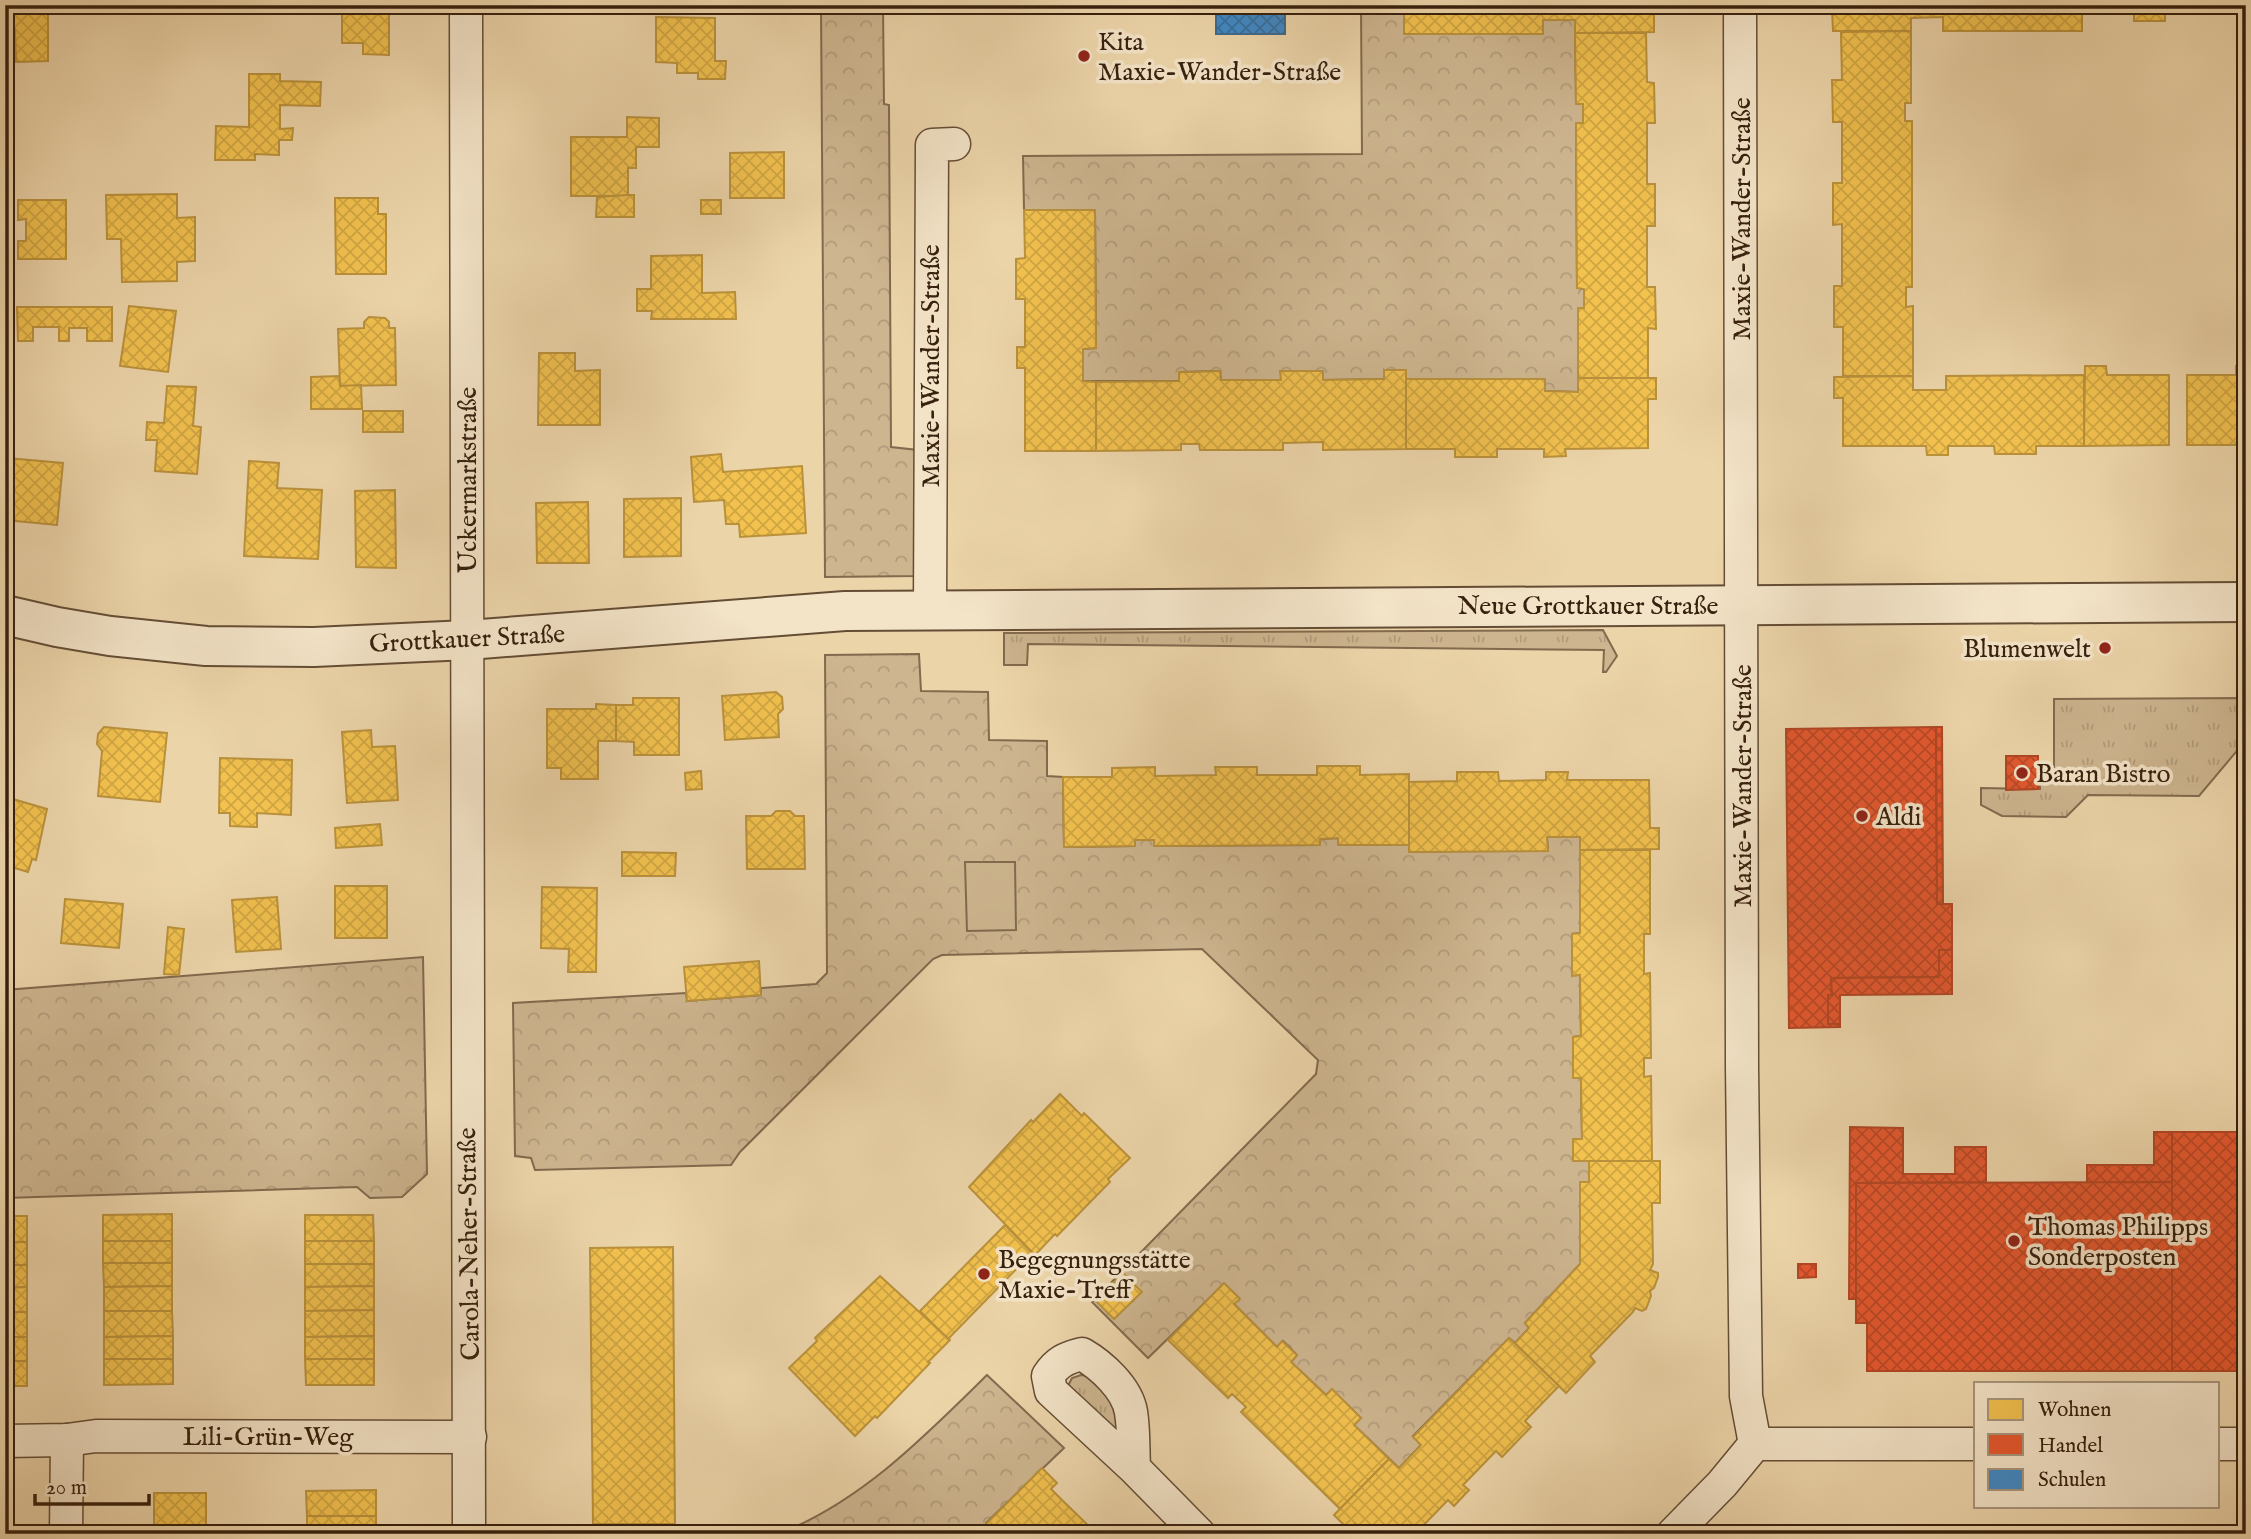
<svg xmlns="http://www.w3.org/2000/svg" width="2251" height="1539" viewBox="0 0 2251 1539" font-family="'IM FELL English',serif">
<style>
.grass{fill:url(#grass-tufts);stroke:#826a4e;stroke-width:2}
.park{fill:url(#park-crowns);stroke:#826a4e;stroke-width:2}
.garden{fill:#cdb58f;stroke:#826a4e;stroke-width:2}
.homes{fill:url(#homes-cross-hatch);stroke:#ba913b;stroke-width:2}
.shops{fill:url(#shops-cross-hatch);stroke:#b04624;stroke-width:2}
.schools{fill:url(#schools-cross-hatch);stroke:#3d698e;stroke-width:2}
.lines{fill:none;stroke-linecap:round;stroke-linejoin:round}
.minor-casing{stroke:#644d35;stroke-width:35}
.tertiary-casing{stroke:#644d35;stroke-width:42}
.minor{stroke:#f3e3c7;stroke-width:32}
.tertiary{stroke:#f3e3c7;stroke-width:38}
.poi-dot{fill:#8f2418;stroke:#f3e3c7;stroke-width:2.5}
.labels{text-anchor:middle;stroke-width:7;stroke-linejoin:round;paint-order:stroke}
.poi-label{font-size:26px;fill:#37200e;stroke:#f3e3c7;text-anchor:start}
.street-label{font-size:26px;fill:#37200e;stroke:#f3e3c7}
</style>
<defs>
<pattern id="grass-tufts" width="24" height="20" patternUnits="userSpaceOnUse" patternTransform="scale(1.75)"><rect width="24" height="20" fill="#cdb58f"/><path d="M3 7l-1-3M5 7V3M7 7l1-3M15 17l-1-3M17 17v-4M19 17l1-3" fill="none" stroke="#b19b7a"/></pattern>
<pattern id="park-crowns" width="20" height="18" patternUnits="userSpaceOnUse" patternTransform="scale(1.75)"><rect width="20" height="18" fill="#cdb58f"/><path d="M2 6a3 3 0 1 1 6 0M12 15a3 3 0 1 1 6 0" fill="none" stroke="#b19b7a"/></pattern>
<pattern id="homes-cross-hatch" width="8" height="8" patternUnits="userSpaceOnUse" patternTransform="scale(1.75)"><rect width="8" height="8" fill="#f2c14e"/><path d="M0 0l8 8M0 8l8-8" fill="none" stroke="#d0a643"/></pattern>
<pattern id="shops-cross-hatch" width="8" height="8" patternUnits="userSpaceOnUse" patternTransform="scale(1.75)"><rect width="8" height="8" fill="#e4572e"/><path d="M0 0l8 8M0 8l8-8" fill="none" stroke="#ba4826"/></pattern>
<pattern id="schools-cross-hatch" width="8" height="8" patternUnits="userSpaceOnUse" patternTransform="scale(1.75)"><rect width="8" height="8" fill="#3f88c5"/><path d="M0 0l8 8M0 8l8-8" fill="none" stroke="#366f9e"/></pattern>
</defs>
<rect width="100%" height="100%" fill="#ecd4a9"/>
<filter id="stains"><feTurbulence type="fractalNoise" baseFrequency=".00286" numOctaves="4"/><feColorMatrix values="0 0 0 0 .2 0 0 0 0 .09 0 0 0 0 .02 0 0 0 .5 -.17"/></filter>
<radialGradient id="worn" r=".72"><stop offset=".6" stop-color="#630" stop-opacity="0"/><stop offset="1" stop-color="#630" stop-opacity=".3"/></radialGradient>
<g class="grass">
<polygon points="1603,630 1617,656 1606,672 1603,672 1604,650 1028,644 1027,665 1004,665 1004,633"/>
<polygon points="2246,698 2246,740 2199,796 2088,795 2066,817 2002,816 1981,805 1981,788 2040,789 2039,772 2054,768 2054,699"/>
<polygon points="1081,1375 1088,1376 1120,1407 1121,1437 1070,1392 1069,1384 1072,1378"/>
</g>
<g class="park">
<polygon points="821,5 883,5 884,104 889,105 891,447 918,450 917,576 825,577"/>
<polygon points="1361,5 1404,5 1404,34 1543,34 1543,20 1575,20 1576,103 1583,104 1583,123 1576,123 1577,288 1584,289 1584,308 1578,308 1578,392 1545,391 1545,379 1406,379 1384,370 1384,379 1323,380 1323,371 1281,371 1281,380 1221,380 1220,371 1179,372 1179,381 1083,381 1083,349 1096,348 1095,210 1024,210 1023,156 1362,154"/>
<polygon points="919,654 921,691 988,692 989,740 1047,741 1047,776 1063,777 1064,847 1135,846 1135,840 1154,840 1155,846 1320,845 1320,839 1338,838 1338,845 1409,845 1409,852 1548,850 1547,837 1580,837 1580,933 1572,934 1572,975 1580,975 1581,1036 1573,1037 1573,1078 1581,1078 1582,1139 1589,1161 1589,1182 1581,1182 1580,1264 1525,1323 1529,1328 1515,1343 1509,1338 1413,1436 1421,1445 1399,1468 1354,1425 1361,1418 1332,1390 1326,1395 1291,1362 1297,1355 1283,1341 1277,1347 1234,1304 1239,1298 1224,1284 1148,1358 1092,1302 1316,1074 1318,1060 1202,949 942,955 933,959 740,1152 731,1165 535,1170 531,1158 515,1156 513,1003 686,993 687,1001 761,995 761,988 816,984 827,973 825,655"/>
<polygon points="423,957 427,1174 402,1197 370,1198 357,1187 5,1198 5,990"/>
<path d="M987,1375L1064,1448L986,1523L996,1534H778C861,1502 925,1436 987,1375Z"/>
</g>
<polygon class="garden" points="965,862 1015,862 1016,930 967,931"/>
<g class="homes">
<polygon points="5,5 48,5 48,61 16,62 15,29 5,29"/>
<polygon points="342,5 389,5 389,55 363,54 363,43 342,43"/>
<polygon points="568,5 603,5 603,9 568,10"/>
<polygon points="1404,5 1646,5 1646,11 1654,11 1654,32 1575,33 1575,20 1543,20 1543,34 1404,34"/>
<polygon points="1841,5 2082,5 2082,31 1943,31 1943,17 1911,18 1911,31 1833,31 1832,9 1841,9"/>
<rect x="2134" y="5" width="31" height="16"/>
<polygon points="656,17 715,18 715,61 726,61 725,79 698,79 698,73 677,73 677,63 656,62"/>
<polygon points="1911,31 1911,103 1905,103 1905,121 1912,121 1912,287 1906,287 1906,307 1913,306 1913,376 1843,376 1843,327 1834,327 1834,286 1842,286 1842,224 1833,225 1833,183 1842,183 1842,122 1833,122 1832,80 1842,80 1841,32"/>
<polygon points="1575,33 1646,33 1647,82 1654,83 1655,123 1647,123 1647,184 1655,184 1655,226 1647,226 1647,287 1655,287 1656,329 1648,328 1648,378 1578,378 1578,308 1584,308 1584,289 1577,288 1576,123 1583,123 1583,104 1576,104"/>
<polygon points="249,74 280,74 280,81 321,82 320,106 280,105 280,129 293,128 292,140 279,140 279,155 255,154 255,160 215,160 216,126 249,127"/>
<polygon points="627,117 659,118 659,147 636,147 636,168 628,168 628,196 571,196 571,137 627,137"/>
<polygon points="784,152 784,198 730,198 730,153"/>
<polygon points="177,194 177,218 195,217 195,261 177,262 177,281 122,282 121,239 107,239 106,195"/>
<polygon points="628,195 634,195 634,217 596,217 597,197"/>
<polygon points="335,198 378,198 378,214 386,214 386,274 336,274"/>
<polygon points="18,200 66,200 66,259 18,259 18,241 26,241 26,219 18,220"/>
<rect x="701" y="200" width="20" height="14"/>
<polygon points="1024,210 1095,210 1096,348 1083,349 1083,381 1096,382 1096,451 1025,451 1025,368 1017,368 1017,347 1025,347 1025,299 1016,299 1016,259 1025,258"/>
<polygon points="702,255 702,293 735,292 736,319 651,319 652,311 637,311 637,289 651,289 651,256"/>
<polygon points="129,306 176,311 168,372 120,366"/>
<polygon points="17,307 112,307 112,341 87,341 87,328 69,328 69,341 59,341 59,327 33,327 33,341 18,341"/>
<polygon points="369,317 385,318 389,322 389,328 395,328 396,385 340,386 338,329 364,328 364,322"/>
<polygon points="539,353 575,353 575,371 600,370 600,425 538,425"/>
<polygon points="2246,365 2246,445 2187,445 2187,375 2236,375 2236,366"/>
<polygon points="2085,366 2106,366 2107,375 2169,375 2169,445 2084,446"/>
<polygon points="1384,370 1406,370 1406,449 1323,450 1323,442 1283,443 1283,450 1200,450 1199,444 1181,444 1181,450 1096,451 1096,382 1179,381 1179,372 1192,372 1220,371 1221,380 1281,380 1280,371 1323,371 1323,380 1384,379"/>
<polygon points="2084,375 2084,446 2036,446 2036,454 1995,454 1994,446 1948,446 1948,455 1927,455 1926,446 1843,446 1843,398 1834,398 1834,377 1913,376 1913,390 1946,390 1946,376"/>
<polygon points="339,376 340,386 361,385 362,409 311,409 311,377"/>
<polygon points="1578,378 1656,378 1656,399 1648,399 1648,448 1565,449 1566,456 1544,457 1544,449 1497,449 1497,457 1455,457 1455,449 1406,449 1406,379 1545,379 1545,391 1578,392"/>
<polygon points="167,386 196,387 193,426 201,427 197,474 155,471 157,440 146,440 147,422 164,423"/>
<rect x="363" y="411" width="40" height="21"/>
<polygon points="721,454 723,472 802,466 806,533 740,537 739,524 726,524 724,500 694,502 691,457"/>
<polygon points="7,458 63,463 57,525 5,520"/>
<polygon points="249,461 279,463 277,488 322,490 318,559 244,556"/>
<polygon points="395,490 396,568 356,567 355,491"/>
<polygon points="681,498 681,556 624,557 624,499"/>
<polygon points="588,502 589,563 537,563 536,503"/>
<polygon points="776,692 782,697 783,709 778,714 779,737 725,740 722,696"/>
<polygon points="633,698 679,698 679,755 634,755 634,742 616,741 616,705 633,705"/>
<polygon points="596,704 616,705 616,741 598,741 598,779 561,779 561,768 547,768 547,709 596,709"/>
<polygon points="104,727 167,733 160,802 98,796 102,751 97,744 98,734"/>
<polygon points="371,730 372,747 395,746 398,800 347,803 342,732"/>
<polygon points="220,758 292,760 291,815 257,813 257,827 230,826 230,813 219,813"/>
<polygon points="1317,766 1360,766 1360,775 1409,774 1409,845 1338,845 1338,838 1320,839 1320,845 1154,846 1154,840 1135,840 1135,846 1064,847 1063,777 1112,777 1112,768 1155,767 1155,776 1216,775 1215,767 1257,767 1257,775 1317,775"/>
<polygon points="701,771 702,789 686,790 685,773"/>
<polygon points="1457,772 1498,772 1499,781 1546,780 1546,772 1568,772 1567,780 1649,780 1650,828 1659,828 1659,849 1580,850 1580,837 1547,837 1548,851 1409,852 1409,782 1457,781"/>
<polygon points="5,778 11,780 6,797 47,809 36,860 32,859 28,872 5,865 10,848 5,846"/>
<polygon points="776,811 790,811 795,816 804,816 805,869 747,869 746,816 771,816"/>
<polygon points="380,824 382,845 336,848 335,828"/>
<polygon points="1580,850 1650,850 1650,934 1644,934 1644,974 1650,973 1651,1058 1644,1058 1644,1077 1651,1076 1652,1161 1573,1161 1573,1139 1582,1139 1581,1078 1573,1078 1573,1037 1581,1036 1580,975 1572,976 1572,934 1580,933"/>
<polygon points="622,852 676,853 675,876 622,876"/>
<rect x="335" y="886" width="52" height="52"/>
<polygon points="542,887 597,888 596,972 568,972 569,949 541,948"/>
<polygon points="277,897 281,949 236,952 232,900"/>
<polygon points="65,899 123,904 119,948 61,943"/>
<polygon points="168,927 184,929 179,975 164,974"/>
<polygon points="759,961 761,995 687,1001 684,967"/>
<polygon points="1060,1094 1082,1116 1084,1113 1130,1158 1108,1179 1110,1182 1057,1236 1055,1234 1035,1255 969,1187 1031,1120 1033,1122"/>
<polygon points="1589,1161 1660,1161 1660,1203 1652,1203 1653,1264 1650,1270 1658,1273 1658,1277 1654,1288 1650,1291 1651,1296 1646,1309 1642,1311 1635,1308 1633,1312 1590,1356 1595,1362 1566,1393 1515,1343 1529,1328 1525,1323 1580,1264 1580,1182 1589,1182"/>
<polygon points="172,1214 172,1241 103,1241 103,1215"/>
<polygon points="305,1215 373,1215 374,1241 305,1241"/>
<rect x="5" y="1216" width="22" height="26"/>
<polygon points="1005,1225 1032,1253 948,1339 920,1311"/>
<rect x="103" y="1241" width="69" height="22"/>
<rect x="305" y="1241" width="69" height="23"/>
<rect x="5" y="1242" width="22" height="23"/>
<polygon points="673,1247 675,1524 593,1524 590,1248"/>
<polygon points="103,1263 172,1263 172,1286 104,1287"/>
<polygon points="305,1264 374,1264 374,1286 305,1287"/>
<polygon points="5,1265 27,1265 27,1287 5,1288"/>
<polygon points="1123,1273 1142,1292 1114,1319 1096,1301"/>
<polygon points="880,1276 950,1340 928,1362 930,1363 877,1418 875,1416 855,1436 789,1368 817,1341 815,1338"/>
<polygon points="1224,1283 1240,1299 1234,1304 1277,1347 1282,1341 1297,1355 1291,1362 1326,1395 1332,1389 1361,1418 1354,1425 1389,1459 1340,1509 1241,1412 1246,1407 1232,1394 1228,1398 1168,1340"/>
<polygon points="172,1286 172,1311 104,1311 104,1287"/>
<polygon points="374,1286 374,1310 305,1311 305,1287"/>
<polygon points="27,1287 27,1312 5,1312 5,1288"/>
<polygon points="374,1310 374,1336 305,1337 305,1311"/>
<polygon points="104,1311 172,1311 173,1336 104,1337"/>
<rect x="5" y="1312" width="22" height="25"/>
<polygon points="173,1336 173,1359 104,1359 104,1337"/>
<polygon points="374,1336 374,1359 305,1359 305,1337"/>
<rect x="5" y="1337" width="22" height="24"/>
<polygon points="1509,1338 1559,1386 1525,1421 1531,1427 1502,1457 1496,1451 1463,1485 1469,1490 1454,1506 1448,1500 1415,1534 1366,1534 1355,1524 1349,1530 1334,1515 1389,1459 1399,1468 1421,1445 1413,1437"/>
<polygon points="104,1359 173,1359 173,1384 104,1385"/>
<polygon points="305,1359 374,1359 374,1385 306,1385"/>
<rect x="5" y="1361" width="22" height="25"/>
<polygon points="1042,1468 1057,1483 1051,1489 1063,1501 1095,1532 1100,1526 1108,1534 996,1534 986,1524"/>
<polygon points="376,1490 376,1516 307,1516 306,1491"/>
<rect x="154" y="1493" width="52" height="35"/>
<rect x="307" y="1516" width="69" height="18"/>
<rect x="154" y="1528" width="69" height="6"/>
<polygon points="2033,1529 2053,1529 2053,1534 2032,1534"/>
<rect x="2100" y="1529" width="42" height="5"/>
<rect x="2191" y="1529" width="22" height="5"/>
<polygon points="1905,1530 1949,1530 1949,1534 1906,1534"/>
<rect x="1949" y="1530" width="21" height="4"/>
</g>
<g class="shops">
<polygon points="1936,727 1937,904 1952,904 1952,950 1939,950 1939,977 1831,978 1832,995 1828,995 1828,1024 1840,1024 1840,1027 1789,1028 1786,729"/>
<polygon points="1936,727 1942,727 1943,904 1937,904"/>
<polygon points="2006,756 2038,756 2038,789 2006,790"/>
<polygon points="1939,950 1952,950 1952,994 1840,995 1840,1024 1828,1024 1828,995 1832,995 1831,978 1939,977"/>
<polygon points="1850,1127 1903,1128 1903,1174 1955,1174 1955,1147 1986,1147 1986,1182 1856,1183 1856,1299 1849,1299"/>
<polygon points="2154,1132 2172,1132 2172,1182 2087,1183 2087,1165 2154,1165"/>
<rect x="2172" y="1132" width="74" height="239"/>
<polygon points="2172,1182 2172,1371 1867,1371 1867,1323 1856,1323 1856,1183"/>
<polygon points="1798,1264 1816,1264 1816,1277 1798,1278"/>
</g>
<rect class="schools" x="1216" y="5" width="69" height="29"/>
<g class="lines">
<g class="minor-casing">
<g id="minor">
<polyline points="466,5 469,1534"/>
<polyline points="1740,5 1742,1067 1746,1396 1755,1444"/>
<polyline points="930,609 932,145 954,144"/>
<polyline points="5,1441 67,1440 96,1436 470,1437"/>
<polyline points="1755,1444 1976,1444"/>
<polyline points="2218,1444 2246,1444"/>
<path d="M1134,1468C1133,1449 1134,1430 1131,1412C1127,1388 1101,1365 1082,1354C1066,1358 1057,1362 1048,1376L1051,1391L1134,1468L1199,1534"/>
<polyline points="66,1534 67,1440"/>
<polyline points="1673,1534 1722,1484 1755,1444"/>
</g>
</g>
<g class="tertiary-casing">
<polyline id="tertiary" points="5,615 57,627 110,636 206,646 314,647 468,640 845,611 2246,602"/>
</g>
<use href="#minor" class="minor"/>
<use href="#tertiary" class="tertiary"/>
</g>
<g class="poi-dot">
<circle cx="1084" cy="56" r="7"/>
<circle cx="2105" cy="648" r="7"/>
<circle cx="2022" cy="773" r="7"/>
<circle cx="1862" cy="816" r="7"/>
<circle cx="2014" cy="1241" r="7"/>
<circle cx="984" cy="1274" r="7"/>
</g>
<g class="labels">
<g class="poi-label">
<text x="1098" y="50">Kita<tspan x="1098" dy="30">Maxie-Wander-Straße</tspan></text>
<text x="2091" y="657" text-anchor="end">Blumenwelt</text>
<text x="2036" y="782">Baran Bistro</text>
<text x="1876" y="825">Aldi</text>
<text x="2028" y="1235">Thomas Philipps<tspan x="2028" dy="30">Sonderposten</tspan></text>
<text x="998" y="1268">Begegnungsstätte<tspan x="998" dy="30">Maxie-Treff</tspan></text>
</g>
<g class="street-label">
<text transform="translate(1741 219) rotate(-90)" y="9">Maxie-Wander-Straße</text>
<text transform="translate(930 366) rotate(-90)" y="9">Maxie-Wander-Straße</text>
<text transform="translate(467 480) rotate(-90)" y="9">Uckermarkstraße</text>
<text x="1588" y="614">Neue Grottkauer Straße</text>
<text transform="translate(467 638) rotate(-3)" y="9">Grottkauer Straße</text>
<text transform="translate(1742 786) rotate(-90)" y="9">Maxie-Wander-Straße</text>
<text transform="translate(468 1244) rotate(-91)" y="9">Carola-Neher-Straße</text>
<text x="268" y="1445">Lili-Grün-Weg</text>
</g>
</g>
<rect width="2251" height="1539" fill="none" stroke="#ecd4a9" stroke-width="28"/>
<rect x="7" y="7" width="2237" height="1525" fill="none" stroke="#37200e" stroke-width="3.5"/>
<rect x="14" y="14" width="2223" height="1511" fill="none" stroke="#37200e" stroke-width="2"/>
<rect x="1974" y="1382" width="245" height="126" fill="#f3e3c7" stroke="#a8957d" stroke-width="2"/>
<rect x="1988" y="1399" width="35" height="21" fill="#f2c14e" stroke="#a8957d" stroke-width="2"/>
<text x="2038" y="1416" font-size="21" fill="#37200e">Wohnen</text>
<rect x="1988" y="1434" width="35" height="21" fill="#e4572e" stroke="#a8957d" stroke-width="2"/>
<text x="2038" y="1452" font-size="21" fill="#37200e">Handel</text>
<rect x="1988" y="1469" width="35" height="21" fill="#3f88c5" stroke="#a8957d" stroke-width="2"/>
<text x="2038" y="1486" font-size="21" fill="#37200e">Schulen</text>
<path d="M35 1494v10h114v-10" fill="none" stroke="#37200e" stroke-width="3.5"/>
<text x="46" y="1494" font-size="21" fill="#37200e" stroke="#f3e3c7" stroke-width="5" paint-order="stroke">20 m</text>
<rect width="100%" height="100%" filter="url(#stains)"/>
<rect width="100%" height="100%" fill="url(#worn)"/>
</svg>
